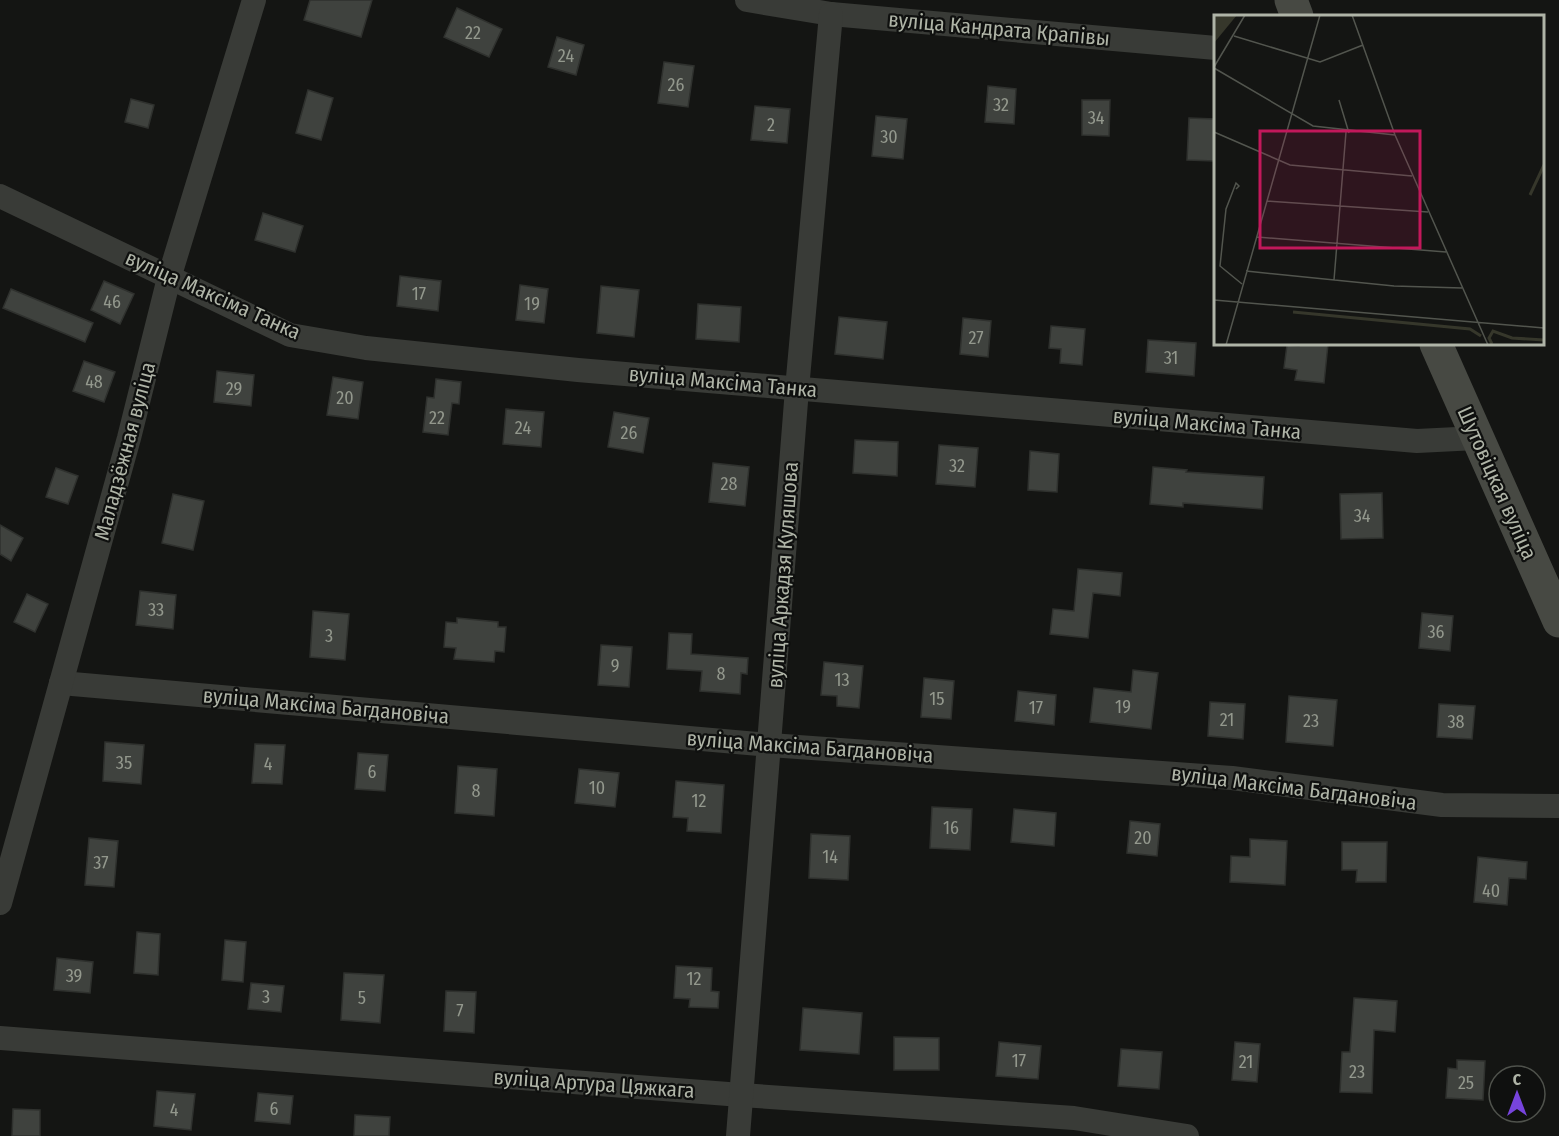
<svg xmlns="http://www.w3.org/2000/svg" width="1559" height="1136" viewBox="0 0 1559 1136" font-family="'Fira Sans Condensed',sans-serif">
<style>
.building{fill:#3f423e;stroke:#2f312e;stroke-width:1.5}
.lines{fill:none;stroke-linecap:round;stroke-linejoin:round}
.minor{stroke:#393b37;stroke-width:24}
.secondary{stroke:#474943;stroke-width:33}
.labels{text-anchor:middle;stroke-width:4.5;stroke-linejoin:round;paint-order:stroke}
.number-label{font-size:18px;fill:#93988d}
.street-label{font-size:21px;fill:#afb4a7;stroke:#0f100f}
.inset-river{fill:none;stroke:#36372b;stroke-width:3}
.inset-road{fill:none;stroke:#52554e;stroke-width:1.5}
.view{fill:#c2185b;fill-opacity:0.15;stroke:#c2185b;stroke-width:3}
.inset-edge{fill:none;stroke:#afb4a7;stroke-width:3}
</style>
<rect width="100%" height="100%" fill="#141513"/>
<g class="building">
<polygon points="310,0 372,0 361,37 304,20"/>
<polygon points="457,8 502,29 489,57 444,37"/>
<polygon points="557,37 584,45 576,75 548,67"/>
<polygon points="664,62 694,66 688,107 658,103"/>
<polygon points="988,86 1016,89 1014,124 985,122"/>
<polygon points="308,90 333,98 321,140 296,133"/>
<polygon points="131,99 154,105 148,128 125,122"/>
<polygon points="1082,100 1110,100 1109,136 1082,135"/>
<polygon points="755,106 790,109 787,143 751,140"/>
<polygon points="876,116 907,119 903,159 872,156"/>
<polygon points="1189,118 1215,119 1215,161 1187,160"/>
<polygon points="263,213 303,226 295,252 255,240"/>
<polygon points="400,276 441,281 438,311 397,306"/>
<polygon points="104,281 134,294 120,324 91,310"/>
<polygon points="520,285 548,289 544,323 516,320"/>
<polygon points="601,286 639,290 634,337 597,333"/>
<polygon points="11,289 93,323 85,342 3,308"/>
<polygon points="698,304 741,307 739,342 696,339"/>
<polygon points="839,317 887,322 883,359 835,354"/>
<polygon points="963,318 991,321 988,357 960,354"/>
<polygon points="1051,326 1085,329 1082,365 1060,363 1061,349 1049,348"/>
<polygon points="1148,340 1196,343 1194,376 1146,372"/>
<polygon points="1300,344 1328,344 1324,383 1295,380 1297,370 1284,368 1287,345 1299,346"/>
<polygon points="84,361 115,372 104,402 73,391"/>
<polygon points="217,371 254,375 251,406 214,402"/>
<polygon points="333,377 363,382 358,419 327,415"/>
<polygon points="436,379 461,382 459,404 452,403 448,435 423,432 427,397 434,398"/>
<polygon points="506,409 544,412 541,447 503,444"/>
<polygon points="614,412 649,418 643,453 608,447"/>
<polygon points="855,440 898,442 897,476 853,473"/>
<polygon points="939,445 978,448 975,487 936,484"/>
<polygon points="1030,451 1059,454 1057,492 1028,490"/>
<polygon points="713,463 749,467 745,506 709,502"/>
<polygon points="1153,467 1187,470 1186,472 1264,477 1262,509 1183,503 1183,507 1150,504"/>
<polygon points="56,468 78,476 68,504 46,497"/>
<polygon points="1382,493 1383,538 1341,539 1340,494"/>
<polygon points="173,494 204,501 193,550 162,543"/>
<polygon points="0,525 23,538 11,561 0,554"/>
<polygon points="1078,569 1122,573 1120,596 1093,593 1088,638 1050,634 1053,609 1074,611"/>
<polygon points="140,591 176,595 173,629 136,625"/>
<polygon points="27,594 48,604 35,632 14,622"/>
<polygon points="313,611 349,614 345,660 310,657"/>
<polygon points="1422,613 1453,616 1450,651 1419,648"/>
<polygon points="457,618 498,622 498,627 506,627 504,652 495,651 494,662 454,659 456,648 444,647 446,622 457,623"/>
<polygon points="669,633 692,634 691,654 748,658 747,674 741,673 740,694 700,691 702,671 667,669"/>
<polygon points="601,645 632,647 629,687 598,685"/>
<polygon points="824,662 863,666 859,708 837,706 837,696 821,695"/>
<polygon points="1133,670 1158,673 1151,729 1090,722 1094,688 1131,692"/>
<polygon points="924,678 954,681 951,719 921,717"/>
<polygon points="1018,691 1056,695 1054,725 1015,721"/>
<polygon points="1289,696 1337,700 1333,746 1286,742"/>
<polygon points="1210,702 1245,704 1243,739 1208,736"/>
<polygon points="1439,704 1475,706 1472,739 1437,737"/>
<polygon points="105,742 144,745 141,784 103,781"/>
<polygon points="255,744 285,745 282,784 252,783"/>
<polygon points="358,753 388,755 385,791 355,789"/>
<polygon points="458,766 497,769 494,816 455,813"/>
<polygon points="579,769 619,773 615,807 575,803"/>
<polygon points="676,781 724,785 721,833 687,831 688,818 673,817"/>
<polygon points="932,807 972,809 970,850 930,848"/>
<polygon points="1014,809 1056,813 1054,846 1011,842"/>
<polygon points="1130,821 1160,824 1157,856 1127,853"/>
<polygon points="811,834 850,836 848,880 809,878"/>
<polygon points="89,838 118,841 114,887 85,885"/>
<polygon points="1250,839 1287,841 1285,885 1230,882 1231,856 1250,857"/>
<polygon points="1342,842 1387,842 1386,882 1356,882 1357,870 1342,870"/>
<polygon points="1478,857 1527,862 1526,879 1509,878 1507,905 1474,902"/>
<polygon points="137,932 160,934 158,975 134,973"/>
<polygon points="225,940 246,942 243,982 222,980"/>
<polygon points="57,958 93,962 90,993 54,990"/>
<polygon points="676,966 712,968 711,991 719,992 718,1008 689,1007 690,999 674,998"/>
<polygon points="344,973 384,975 380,1023 341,1020"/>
<polygon points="251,983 284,986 281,1012 248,1009"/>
<polygon points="446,991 476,992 474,1033 444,1031"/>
<polygon points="1354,998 1397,1001 1395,1032 1374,1030 1372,1093 1340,1092 1342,1052 1350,1052"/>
<polygon points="803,1008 862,1013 859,1054 800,1050"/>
<polygon points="894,1037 939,1038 939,1070 894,1070"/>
<polygon points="999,1042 1041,1046 1038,1079 996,1076"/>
<polygon points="1235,1042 1260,1044 1257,1082 1232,1080"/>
<polygon points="1121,1049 1162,1052 1159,1089 1118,1086"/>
<polygon points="1457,1060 1485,1061 1483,1100 1446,1098 1448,1068 1457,1069"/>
<polygon points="157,1091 195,1094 191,1130 154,1126"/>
<polygon points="258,1093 293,1096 290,1124 255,1121"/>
<polygon points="13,1109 40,1110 40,1136 12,1136"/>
<polygon points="355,1115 390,1117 389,1136 354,1136"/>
</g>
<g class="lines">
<g class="minor">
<polyline points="747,0 831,14 1216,48"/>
<polyline points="0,196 290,335 366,348 578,370 1417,441 1477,438"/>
<polyline points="61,683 770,745 1232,778 1442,805 1559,806"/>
<polyline points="0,903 129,438 169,278 254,0"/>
<polyline points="0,1038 741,1095 1074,1118 1187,1136"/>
<polyline points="738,1136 797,389 831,14"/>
</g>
<g class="secondary">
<polyline points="1291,0 1297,16"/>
<polyline points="1436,344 1559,621"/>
</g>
</g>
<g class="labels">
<g class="number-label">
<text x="473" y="39">22</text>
<text x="566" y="62">24</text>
<text x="676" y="91">26</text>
<text x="1001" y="111">32</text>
<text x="1096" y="124">34</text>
<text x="771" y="131">2</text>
<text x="889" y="143">30</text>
<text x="419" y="300">17</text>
<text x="112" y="308">46</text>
<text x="532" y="310">19</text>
<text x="976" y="344">27</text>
<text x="1171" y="364">31</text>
<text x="94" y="388">48</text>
<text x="234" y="395">29</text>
<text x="345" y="404">20</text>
<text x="437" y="424">22</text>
<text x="523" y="434">24</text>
<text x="629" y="439">26</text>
<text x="957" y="472">32</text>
<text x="729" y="490">28</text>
<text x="1362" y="522">34</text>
<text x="156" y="616">33</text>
<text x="1436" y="638">36</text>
<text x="329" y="642">3</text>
<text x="615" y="672">9</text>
<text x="721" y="680">8</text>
<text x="842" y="686">13</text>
<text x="937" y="705">15</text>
<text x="1123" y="713">19</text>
<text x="1036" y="714">17</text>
<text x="1227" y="726">21</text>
<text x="1311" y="727">23</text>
<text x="1456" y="728">38</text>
<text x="124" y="769">35</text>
<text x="268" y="770">4</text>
<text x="372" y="778">6</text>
<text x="597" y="794">10</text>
<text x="476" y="797">8</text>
<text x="699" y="807">12</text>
<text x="951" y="834">16</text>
<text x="1143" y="844">20</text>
<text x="830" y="863">14</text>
<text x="101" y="869">37</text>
<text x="1491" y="897">40</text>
<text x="74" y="982">39</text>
<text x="694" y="985">12</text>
<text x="266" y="1003">3</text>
<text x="362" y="1004">5</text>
<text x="460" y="1017">7</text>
<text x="1019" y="1067">17</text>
<text x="1246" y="1068">21</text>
<text x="1357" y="1078">23</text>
<text x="1466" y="1089">25</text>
<text x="274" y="1115">6</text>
<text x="174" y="1116">4</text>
</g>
<g class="street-label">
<text transform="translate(999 29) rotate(5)" y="7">вуліца Кандрата Крапівы</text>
<text transform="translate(213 295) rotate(24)" y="7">вуліца Максіма Танка</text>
<text transform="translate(723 382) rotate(5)" y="7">вуліца Максіма Танка</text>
<text transform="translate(1207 424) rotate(5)" y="7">вуліца Максіма Танка</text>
<text transform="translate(125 451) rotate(-75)" y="7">Маладзёжная вуліца</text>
<text transform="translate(1497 483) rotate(66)" y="7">Шутовіцкая вуліца</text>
<text transform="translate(783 575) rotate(-86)" y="7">вуліца Аркадзя Куляшова</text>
<text transform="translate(326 706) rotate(5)" y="7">вуліца Максіма Багдановіча</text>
<text transform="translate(810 747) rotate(4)" y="7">вуліца Максіма Багдановіча</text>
<text transform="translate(1294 788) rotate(7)" y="7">вуліца Максіма Багдановіча</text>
<text transform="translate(594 1084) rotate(4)" y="7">вуліца Артура Цяжкага</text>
</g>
</g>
<g transform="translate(1214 15)">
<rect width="330" height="330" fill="#141513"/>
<path d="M0,0H23L0,28Z" fill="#36372b"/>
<path class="inset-river" d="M316,180L330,150M79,297L256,314L267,321M278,329L275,323L279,316L298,323L330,325"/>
<path class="inset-road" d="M138,0L181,120L274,330M20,21L106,47L149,30M0,52L31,0M0,53L99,111L181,120M125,85L135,118M0,117L76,150L198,161M22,174L25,171L22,168L12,194L6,251L28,269M53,186L214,197M43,222L232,237M32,256L180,271L248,273M120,265L132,117M0,285L330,313M12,330L106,0"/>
<path class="view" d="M46,116H206V233H46Z"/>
<rect width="330" height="330" class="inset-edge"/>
</g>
<g transform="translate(1517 1094)"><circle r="28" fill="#0f100f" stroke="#4f524c" stroke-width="1.5"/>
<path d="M0-4.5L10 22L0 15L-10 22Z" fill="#7744dd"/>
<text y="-9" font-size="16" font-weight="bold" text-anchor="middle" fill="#afb4a7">С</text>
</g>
</svg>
